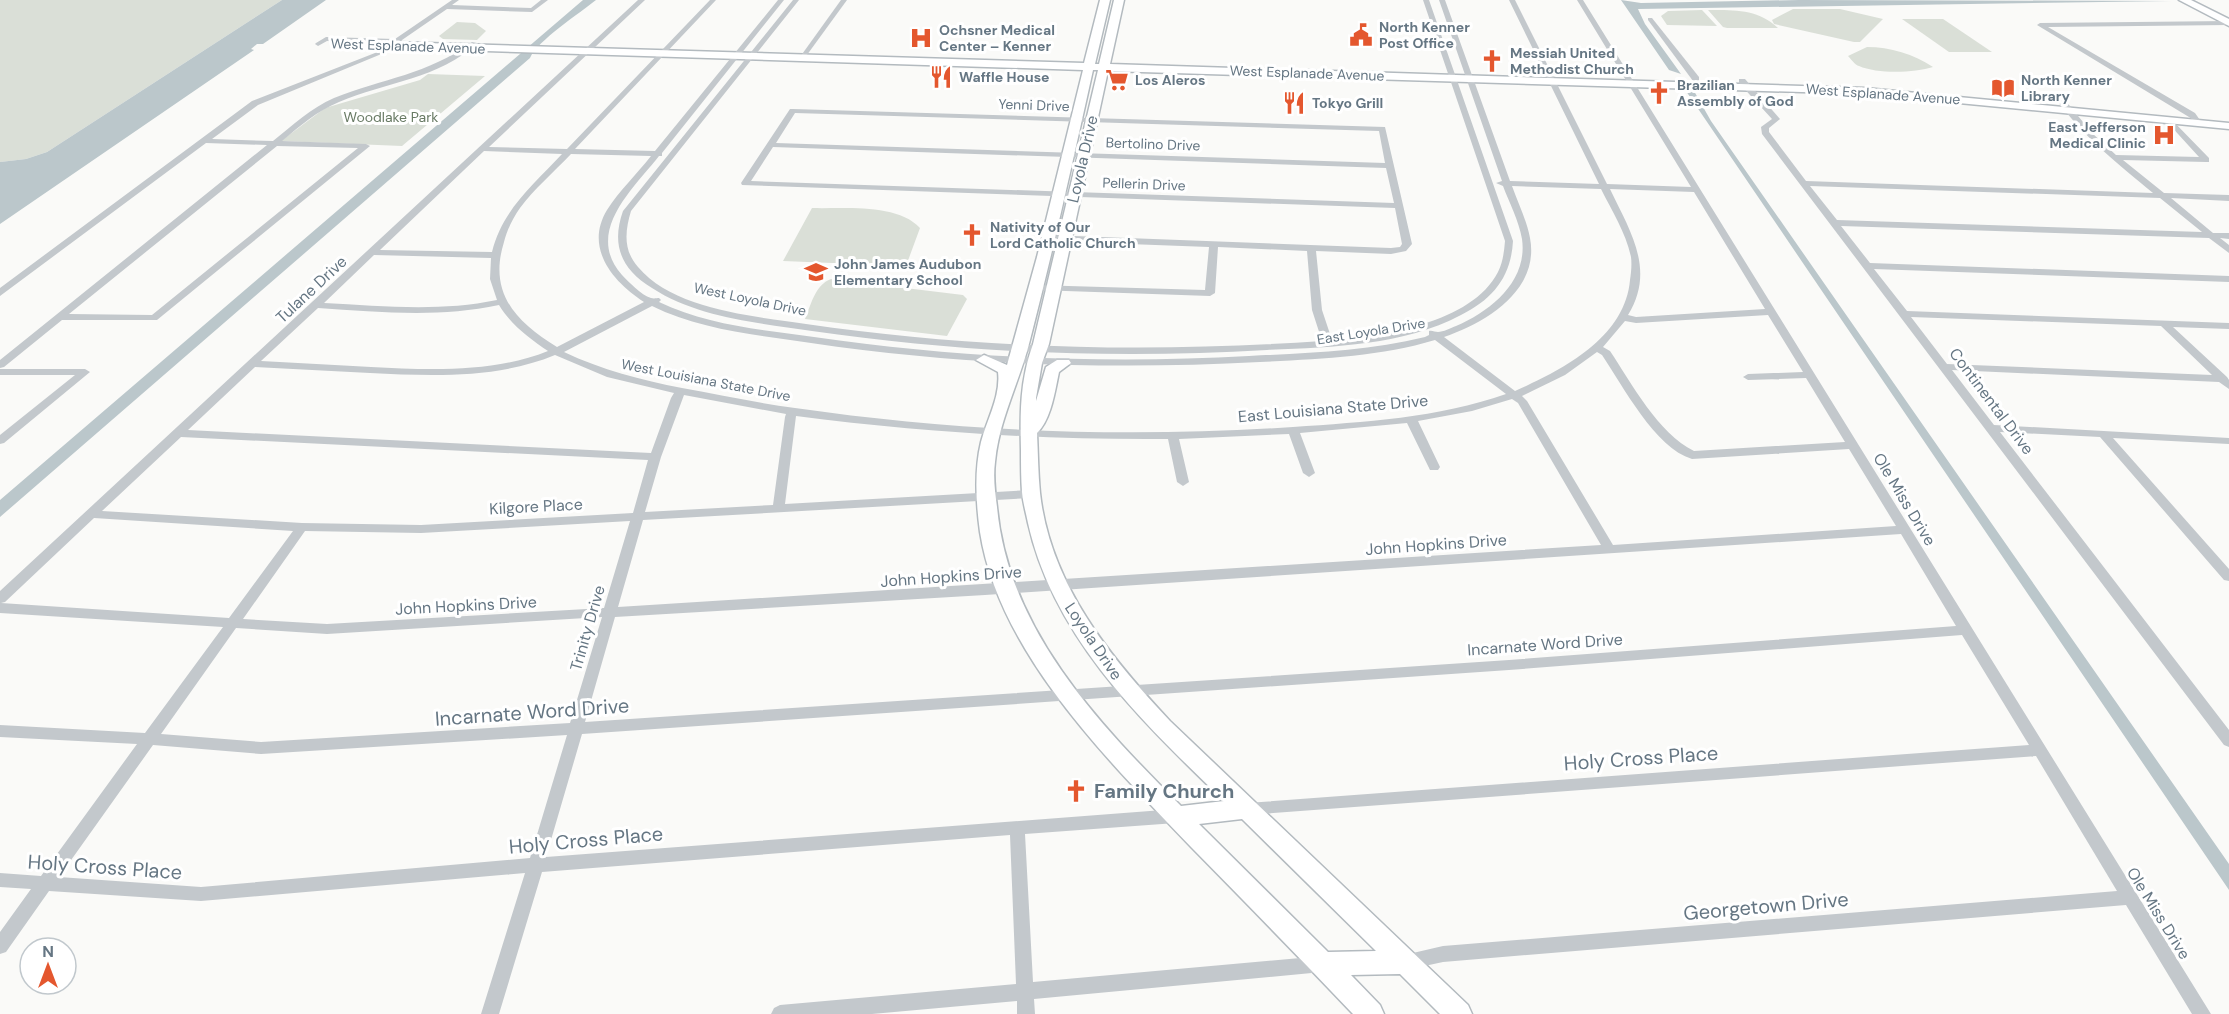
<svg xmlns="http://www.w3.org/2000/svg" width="2229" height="1014" viewBox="0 0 2229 1014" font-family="'DM Sans',sans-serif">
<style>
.green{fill:#dadfd7}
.water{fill:#bbc7cb}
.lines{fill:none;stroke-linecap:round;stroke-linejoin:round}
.secondary-casing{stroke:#b3babf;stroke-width:3}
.street{fill:#c3c8cc;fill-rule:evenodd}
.secondary{fill:#fff;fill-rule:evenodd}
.labels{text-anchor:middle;stroke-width:6;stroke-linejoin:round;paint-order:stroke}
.far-poi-label{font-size:14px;font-weight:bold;fill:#657683;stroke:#fff;text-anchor:start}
.far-street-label{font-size:14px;fill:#657683;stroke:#fff}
.far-park-label{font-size:14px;fill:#687a64;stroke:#fff}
.street-label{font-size:16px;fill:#657683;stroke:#fff}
.near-street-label{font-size:20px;fill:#657683;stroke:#fff}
.near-poi-label{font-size:20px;font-weight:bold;fill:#657683;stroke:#fff;text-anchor:start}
</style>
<rect width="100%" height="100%" fill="#fafaf8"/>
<g class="green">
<polygon points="0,0 282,0 47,152 26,159 0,162"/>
<polygon points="1793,9 1840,9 1883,19 1860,42 1854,42 1774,24 1772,20"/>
<polygon points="1702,10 1717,26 1667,25 1661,16 1668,11"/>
<path d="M1708,10C1735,10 1758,9 1778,28H1727L1723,27Z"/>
<polygon points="1902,19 1943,19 1992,52 1949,52"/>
<polygon points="457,22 475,23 486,31 477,40 443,39 439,36"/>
<path d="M1867,47C1890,47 1914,54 1933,67C1914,73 1877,74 1859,66C1855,65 1851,59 1848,56Z"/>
<polygon points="428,74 485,76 402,146 281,141 325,108 420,80"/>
<path d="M812,208C844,209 897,203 920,228L906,266L783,261Z"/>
<path d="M831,279L963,295L967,299L947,336L805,319C811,305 815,285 831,279Z"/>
</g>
<g class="water">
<polygon points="282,0 326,0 263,44 257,44 251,49 254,50 0,224 0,162 26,159 47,152"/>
<path d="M583,0H596C580,13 537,41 530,58L0,517V500Z"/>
<polygon points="1621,0 1641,3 1799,0 2172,1 1638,9 1645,24 1681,74 1669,70"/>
<polygon points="1686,91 1694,91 1711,121 2229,864 2229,890"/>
</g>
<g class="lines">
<g class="secondary-casing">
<g id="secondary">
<path d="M1100,0H1110L1095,64H1099L1114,0H1124L1110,64L1865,88L2229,123V129L1865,94L1108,71L1049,344L1042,363L1036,398V401L1046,367L1057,360H1069L1071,363L1059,372C1055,391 1051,420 1037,433C1038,453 1038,473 1040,493C1050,584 1110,657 1170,721L1468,1005L1472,1014H1440L1400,974L1351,975L1380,1005L1384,1014H1353C1300,958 1246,903 1192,848C1110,762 999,654 980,532C976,503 974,471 981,442C987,419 1001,396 998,372L976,360L984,355L1007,365L1037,257L1083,70L392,48L387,45L392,42L1084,63ZM1093,70H1098L1033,344C1020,380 1020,413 1021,451C1021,465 1021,479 1022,492C1023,503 1026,513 1028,523C1054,639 1143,722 1224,801L1181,806C1098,723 1008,629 997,507C995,492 993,477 995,462C999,419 1020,381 1030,340C1053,251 1073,160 1093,70ZM1242,819L1376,951L1328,952L1199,824Z"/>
<polygon points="2179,0 2191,0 2229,19 2229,26"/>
</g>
</g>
<g class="street">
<path d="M452,0H459L452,5L531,8L541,0H548L532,12L447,9L402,40L401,42L379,55L258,105L212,139L273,141C293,125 311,108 334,98C384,78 427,75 472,42L477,43C440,79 385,82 339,102C317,111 300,126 282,141L366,144L370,146L157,320H62L4,367L0,368V360L267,145L206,143L0,296V288L252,101L375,53L389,43L327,41L318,46L315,44L316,43L326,37L395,39ZM277,146L358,148L152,315L69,314Z"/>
<path d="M638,0H645L489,147L567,149L710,0H716L575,149L655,151L778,0H784L662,153V156H659C633,189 584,232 622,275C629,282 641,295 651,298C654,299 657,298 659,298L661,300L659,302C707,325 762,330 814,337C958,358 1103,364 1249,356C1308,353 1367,351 1425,337L1429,335V331C1432,330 1435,332 1438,332C1443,332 1451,328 1456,326C1491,311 1528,281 1522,239C1519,221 1509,202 1503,186L1496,183L1502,181L1439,0H1445L1510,181L1599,184L1509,0H1515L1607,184L1691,187L1577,0H1583L2211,1014H2192L2126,905L1443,962L1406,970L1400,968L1397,962L1400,956L1443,946L2117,891L2036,756L1247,815L1242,814L1239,809L1242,804L1247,803L2029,745L1962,635L1509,670L582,734L546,857L1176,809L1181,811L1184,816L1181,821L1176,823L1025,834L1033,982L1322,956L1328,958L1331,964L1328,970L1322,972L1034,999L1035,1014H1017V1001L872,1014H771L774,1008L780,1005L1016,984L1010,835L542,872L499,1014H481L525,873L201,901L49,891L6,952L0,954V932L31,889L0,887V873L41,876L137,744L0,737V725L145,733L223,627L0,613V591ZM484,151L562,154C534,184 502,210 492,252L380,250ZM571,154L651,156C637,174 619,191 607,210C584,248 613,282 644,302L557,347C516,322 488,293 504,242C507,230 513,218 520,208C534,189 554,172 571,154ZM1512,186L1601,189C1612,211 1626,233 1631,257C1632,265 1631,273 1630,280C1625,338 1562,370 1515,391L1444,337C1486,323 1540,290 1530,238C1527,221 1518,203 1512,186ZM1610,189L1694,192L1765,309L1636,317L1628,315C1656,270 1630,231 1610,189ZM374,255L491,258L490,279L497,300C439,312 382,306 324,303ZM499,305C511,325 530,339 548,351C493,373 430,370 371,367C335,365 298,363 261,361L318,308C379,312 439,318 499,305ZM652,306C700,330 758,335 811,343C960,365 1109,370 1260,362C1318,359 1379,357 1435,340L1506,394C1438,418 1364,422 1293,427C1125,438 962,432 795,408C758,403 720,395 682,388C641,380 602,370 564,352ZM1768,315L1803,372L1748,374L1743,377L1748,380L1806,378L1845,442L1694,451C1658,433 1632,384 1610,351L1603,347L1625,321L1636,323ZM1597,352L1602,355C1623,386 1655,448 1692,459L1849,449L1896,526L1613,545L1527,401L1522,396L1565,375ZM555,355L607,377L674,393L671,398L651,453L188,430L255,367C293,369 331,371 370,373C432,376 497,379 555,355ZM684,395L786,414L785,417L773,505L645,512L661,457ZM1512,399L1518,403L1601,545L618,607L643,520L1031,498L1037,494L1031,490L785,504L796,416C920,432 1043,440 1168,439L1177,482L1183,486L1189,482L1179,439L1289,434L1303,473L1309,477L1315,473L1300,433L1407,423L1430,470H1438L1440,467L1418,421L1472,411ZM181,437L648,460L633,513L421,525L302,523L102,511ZM94,518L293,531L229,618L1,603L5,602ZM630,521L604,608L327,624L243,619L305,531L421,533ZM1901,534L1956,626L1509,660L585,722L615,617L985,595ZM602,617L570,723L261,742L161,734L236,628L327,634ZM567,735L530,858L201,887L59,877L153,745L261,754Z"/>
<path d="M793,0H799L631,211C625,231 623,250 638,267C674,310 754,316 806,324C978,349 1149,353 1322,341L1312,310L1307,251L1218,247L1215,293L1210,296L1037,290L1034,289V285L1205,290L1209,247L1048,241L1044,238L1048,235L1391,248L1400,247L1402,244L1395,208L742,185L741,183L790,109H793L1385,127L1412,244L1406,251L1391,254L1316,251L1322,310L1332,340C1383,335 1471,324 1498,272C1503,262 1504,252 1505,241L1423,0H1429L1513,241C1511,277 1493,299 1461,315C1402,346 1332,347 1267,350C1115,359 964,353 812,331C759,323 698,318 652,288C621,269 611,245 623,211ZM795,113L1379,131L1385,163L776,143ZM773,147L1386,168L1394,203L751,181Z"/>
<polygon points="841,0 847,0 804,59 800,59 800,57"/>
<polygon points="1648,18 1652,18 1699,77 1699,81 1693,81 1648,20"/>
<polygon points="2229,21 2229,25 2048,27 2195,113 2202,123 2198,125 2189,117 2037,25 2040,23"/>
<path d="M1739,79H1745L1780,119L1769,128V132L1806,181L2153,193C2117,163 2087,140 2058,102L2062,100H2065L2092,133L2116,155L2199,157L2168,123V119H2171L2209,158V162H2206L2123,160L2164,193L2229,195V201L2171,198L2213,233H2229V239L2220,238L2229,245V253L2209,238L1841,226L1870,263L2229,276V282L1874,269L1907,311L2229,323V329L2173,327L2227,377L2229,380V389L2219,382L1952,370L1994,425L2229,438V444L2113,438L2229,569V581L2224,580L2100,437L2000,432L2229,730V747L2224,745L1762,134L1761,127L1772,119L1739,83ZM1810,186L2160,198L2202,232L1837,220ZM1911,317L2161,326L2212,375L1947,364Z"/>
<polygon points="0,369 85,369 90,372 4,443 0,444 0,435 75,375 0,375"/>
</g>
<use href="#secondary" class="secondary"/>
</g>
<defs>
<g id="civic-bare" transform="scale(1.8)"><path d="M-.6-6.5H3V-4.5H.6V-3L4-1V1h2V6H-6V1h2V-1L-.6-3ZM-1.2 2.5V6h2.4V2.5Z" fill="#e4572e" stroke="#fff" stroke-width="2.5" paint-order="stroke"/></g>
<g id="hospital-bare" transform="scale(1.8)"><path d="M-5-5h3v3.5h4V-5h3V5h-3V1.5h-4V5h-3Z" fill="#e4572e" stroke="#fff" stroke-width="2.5" paint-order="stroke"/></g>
<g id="church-bare" transform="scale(1.8)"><path d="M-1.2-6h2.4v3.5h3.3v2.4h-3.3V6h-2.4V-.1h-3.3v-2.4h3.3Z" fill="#e4572e" stroke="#fff" stroke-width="2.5" paint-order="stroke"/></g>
<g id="restaurant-bare" transform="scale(1.8)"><path d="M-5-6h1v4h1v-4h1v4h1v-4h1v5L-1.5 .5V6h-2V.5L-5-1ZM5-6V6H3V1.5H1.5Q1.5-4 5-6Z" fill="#e4572e" stroke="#fff" stroke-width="2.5" paint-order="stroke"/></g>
<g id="supermarket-bare" transform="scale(1.8)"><path d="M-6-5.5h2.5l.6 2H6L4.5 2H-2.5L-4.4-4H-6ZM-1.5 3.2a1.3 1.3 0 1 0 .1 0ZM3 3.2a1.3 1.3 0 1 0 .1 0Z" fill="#e4572e" stroke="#fff" stroke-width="2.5" paint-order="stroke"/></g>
<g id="library-bare" transform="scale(1.8)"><path d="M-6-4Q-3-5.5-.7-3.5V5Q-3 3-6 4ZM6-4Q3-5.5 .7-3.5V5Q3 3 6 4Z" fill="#e4572e" stroke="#fff" stroke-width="2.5" paint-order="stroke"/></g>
<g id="school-bare" transform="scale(1.8)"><path d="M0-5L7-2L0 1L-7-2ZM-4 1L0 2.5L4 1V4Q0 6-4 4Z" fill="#e4572e" stroke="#fff" stroke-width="2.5" paint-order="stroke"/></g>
</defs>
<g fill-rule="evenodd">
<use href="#civic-bare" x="1361" y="35"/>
<use href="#hospital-bare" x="921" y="38"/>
<use href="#church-bare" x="1492" y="61"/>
<use href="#restaurant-bare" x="941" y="77"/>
<use href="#supermarket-bare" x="1117" y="80"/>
<use href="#library-bare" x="2003" y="88"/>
<use href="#church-bare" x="1659" y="93"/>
<use href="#restaurant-bare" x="1294" y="103"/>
<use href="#hospital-bare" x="2164" y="135"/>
<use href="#church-bare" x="972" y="235"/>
<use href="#school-bare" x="816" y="272"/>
<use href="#church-bare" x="1076" y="791"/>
</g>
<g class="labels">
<g class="far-poi-label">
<text x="1379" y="32">North Kenner<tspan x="1379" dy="16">Post Office</tspan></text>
<text x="939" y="35">Ochsner Medical<tspan x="939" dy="16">Center – Kenner</tspan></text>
<text x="1510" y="58">Messiah United<tspan x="1510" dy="16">Methodist Church</tspan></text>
<text x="959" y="82">Waffle House</text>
<text x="1135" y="85">Los Aleros</text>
<text x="2021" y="85">North Kenner<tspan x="2021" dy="16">Library</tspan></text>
<text x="1677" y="90">Brazilian<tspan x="1677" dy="16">Assembly of God</tspan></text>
<text x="1312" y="108">Tokyo Grill</text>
<text x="2146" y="132" text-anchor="end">East Jefferson<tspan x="2146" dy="16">Medical Clinic</tspan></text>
<text x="990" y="232">Nativity of Our<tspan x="990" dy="16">Lord Catholic Church</tspan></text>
<text x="834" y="269">John James Audubon<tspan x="834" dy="16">Elementary School</tspan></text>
</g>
<g class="far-street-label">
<text transform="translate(408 46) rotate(2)" y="5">West Esplanade Avenue</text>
<text transform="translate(1307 73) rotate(2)" y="5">West Esplanade Avenue</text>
<text transform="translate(1883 94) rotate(4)" y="5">West Esplanade Avenue</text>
<text transform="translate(1034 105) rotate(2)" y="5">Yenni Drive</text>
<text transform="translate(1153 144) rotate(2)" y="5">Bertolino Drive</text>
<text transform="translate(1144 184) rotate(2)" y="5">Pellerin Drive</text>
<text transform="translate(750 299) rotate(12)" y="5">West Loyola Drive</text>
<text transform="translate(1371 331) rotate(-9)" y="5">East Loyola Drive</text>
<text transform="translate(706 380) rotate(11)" y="5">West Louisiana State Drive</text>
</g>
<g class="far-park-label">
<text x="391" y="122">Woodlake Park</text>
</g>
<g class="street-label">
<text transform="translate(1082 159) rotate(-77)" y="6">Loyola Drive</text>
<text transform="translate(311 289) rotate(-43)" y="6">Tulane Drive</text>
<text transform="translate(1992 401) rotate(53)" y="6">Continental Drive</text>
<text transform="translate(1333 408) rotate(-5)" y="6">East Louisiana State Drive</text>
<text transform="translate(1905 499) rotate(59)" y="6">Ole Miss Drive</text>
<text transform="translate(536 506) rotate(-3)" y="6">Kilgore Place</text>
<text transform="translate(1436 544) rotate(-4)" y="6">John Hopkins Drive</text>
<text transform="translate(951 576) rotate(-4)" y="6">John Hopkins Drive</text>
<text transform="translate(466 605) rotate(-3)" y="6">John Hopkins Drive</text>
<text transform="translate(587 628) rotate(-74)" y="6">Trinity Drive</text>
<text transform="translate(1094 641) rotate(56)" y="6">Loyola Drive</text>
<text transform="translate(1545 644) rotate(-4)" y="6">Incarnate Word Drive</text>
<text transform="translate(2159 913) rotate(58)" y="6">Ole Miss Drive</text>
</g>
<g class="near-street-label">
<text transform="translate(532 712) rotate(-4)" y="7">Incarnate Word Drive</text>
<text transform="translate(1641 758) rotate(-4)" y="7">Holy Cross Place</text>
<text transform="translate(586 840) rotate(-5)" y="7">Holy Cross Place</text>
<text transform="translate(105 867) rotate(4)" y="7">Holy Cross Place</text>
<text transform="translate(1766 906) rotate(-5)" y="7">Georgetown Drive</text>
</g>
<g class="near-poi-label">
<text x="1094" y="798">Family Church</text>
</g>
</g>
<g transform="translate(48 966)"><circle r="28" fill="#ffffff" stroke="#c1c8cd" stroke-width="1.5"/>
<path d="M0-4.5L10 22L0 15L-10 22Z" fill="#e4572e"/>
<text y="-9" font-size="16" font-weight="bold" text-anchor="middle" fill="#657683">N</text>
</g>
</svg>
